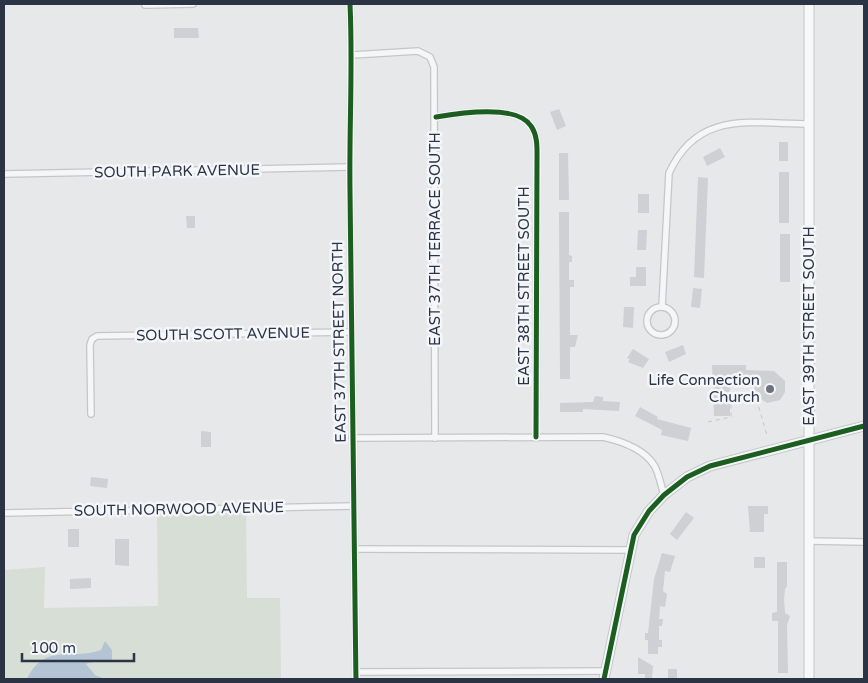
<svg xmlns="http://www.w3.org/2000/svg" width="868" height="683" viewBox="0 0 868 683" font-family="'Varela Round',sans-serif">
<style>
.green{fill:#d6ded6}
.water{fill:#b4c4d5}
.building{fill:#ced0d3}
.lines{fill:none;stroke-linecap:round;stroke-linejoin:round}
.street-casing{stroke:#c4c6c8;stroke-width:8}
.secondary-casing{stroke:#c4c6c8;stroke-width:11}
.path{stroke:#c5c6ca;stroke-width:1;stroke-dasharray:4 4;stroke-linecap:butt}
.street{stroke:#f5f6f7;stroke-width:5.5}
.secondary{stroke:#f8f8f8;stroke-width:9}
.cycleway-casing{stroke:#f4f6f9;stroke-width:8}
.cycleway{stroke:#1b5e20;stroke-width:5}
.poi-dot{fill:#6c737f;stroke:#f4f6f9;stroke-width:2}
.labels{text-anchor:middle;stroke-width:5;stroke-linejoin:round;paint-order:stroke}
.street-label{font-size:15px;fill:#2b3445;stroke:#f4f6f9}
.poi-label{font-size:15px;fill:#2b3445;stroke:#f4f6f9;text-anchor:end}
</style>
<rect width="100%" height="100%" fill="#e6e8ea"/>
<polygon class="green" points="157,513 246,513 247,598 280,598 281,679 5,679 4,570 45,567 44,608 158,606"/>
<path class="water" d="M105,641L112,650V660C102,664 95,660 86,664L95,675L105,679H27C45,642 70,661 101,650Z"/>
<g class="building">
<polygon points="174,28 198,28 199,38 174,38"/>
<polygon points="559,109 566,126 557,130 550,112"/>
<rect x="779" y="142" width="9" height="19"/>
<polygon points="720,148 725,157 707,166 703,157"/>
<polygon points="559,153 568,153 569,200 559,200"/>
<rect x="779" y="172" width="10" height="51"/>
<polygon points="698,177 708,178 704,278 694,277"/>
<rect x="638" y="194" width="11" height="19"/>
<polygon points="559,212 569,212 569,255 572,256 572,262 569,262 569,280 574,280 574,287 570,287 570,335 578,335 575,347 570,347 570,379 560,379"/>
<polygon points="186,216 195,216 195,228 187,228"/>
<polygon points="638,230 647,230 646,250 637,250"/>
<rect x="780" y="234" width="10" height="48"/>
<polygon points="636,267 646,267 646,286 630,286 630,277 636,277"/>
<polygon points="693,288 702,289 700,308 691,307"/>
<polygon points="624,307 634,307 633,328 623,327"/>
<polygon points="683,345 686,354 669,362 665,352"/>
<polygon points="633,349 649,359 643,368 628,362 630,359 627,358"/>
<polygon points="712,365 746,365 746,370 774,371 785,381 785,392 780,400 767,403 756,396 754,386 746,382 730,383 730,416 714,416"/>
<polygon points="595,396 603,397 603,401 620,402 619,411 583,409 583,412 560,412 560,403 593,402"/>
<polygon points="640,407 658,417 657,419 691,428 688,441 661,435 662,430 635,416"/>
<polygon points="201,431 211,432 211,447 201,447"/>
<polygon points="91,477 108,479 107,488 90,486"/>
<polygon points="748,506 768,506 768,514 764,514 764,532 750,532"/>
<polygon points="686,512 694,518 677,540 670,534"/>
<rect x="68" y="529" width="11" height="18"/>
<polygon points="115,539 129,539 129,566 115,565"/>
<polygon points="662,553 675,556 670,572 665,571 663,591 667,594 665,607 660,606 659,619 663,619 662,626 659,626 659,640 662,640 662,647 658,647 658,654 648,654 648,640 645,640 645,633 648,633 654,579"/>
<rect x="754" y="557" width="11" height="11"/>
<polygon points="777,562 787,562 787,586 785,589 784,600 785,613 790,616 787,625 788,673 778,673 778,621 772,621 772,613 777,612"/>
<polygon points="91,578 91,588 70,589 70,579"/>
<polygon points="638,657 653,666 652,678 645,678 645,674 638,674"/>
<rect x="668" y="669" width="9" height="10"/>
</g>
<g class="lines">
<g class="street-casing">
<g id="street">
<path d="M350,4C353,67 349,129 350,192C351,355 353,517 356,679"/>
<polyline points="145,5 193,4"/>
<polyline points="352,55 418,51 430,57 434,67 435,438"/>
<path d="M436,117C459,113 517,104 531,126C538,136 537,149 537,160L536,437"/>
<polyline points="4,174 349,167"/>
<circle cx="661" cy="321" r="14"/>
<path d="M662,307L669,173C698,109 752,124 810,124"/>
<polyline points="91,414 90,345 92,339 97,336 351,332"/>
<path d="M352,438L603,437C621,441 643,448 654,465C659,473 661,486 664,495"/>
<polyline points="4,513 353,506"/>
<polyline points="809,541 864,542"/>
<polyline points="354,549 631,550"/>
<polyline points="356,672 606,671"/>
</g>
</g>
<g class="secondary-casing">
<g id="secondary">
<polyline points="604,679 634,535 649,511 664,495 687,477 710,466 864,426"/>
<polyline points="809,679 809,4"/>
</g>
</g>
<polyline class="path" points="708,422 731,417 731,395 750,395 757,401 767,435"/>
<use href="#street" class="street"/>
<use href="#secondary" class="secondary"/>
<g class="cycleway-casing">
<g id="cycleway">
<path d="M350,4C353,67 349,129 350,192C351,355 353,517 356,679"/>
<path d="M436,117C459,113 517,104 531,126C538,136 537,149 537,160L536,437"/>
<polyline points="604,679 634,535 649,511 664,495 687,477 710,466 864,426"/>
</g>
</g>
<use href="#cycleway" class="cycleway"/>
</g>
<circle class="poi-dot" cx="770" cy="389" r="5"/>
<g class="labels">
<g class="street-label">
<text transform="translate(177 171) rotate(-1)" y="5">SOUTH PARK AVENUE</text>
<text transform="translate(435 239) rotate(-90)" y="5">EAST 37TH TERRACE SOUTH</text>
<text transform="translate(524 286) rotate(-90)" y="5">EAST 38TH STREET SOUTH</text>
<text transform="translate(809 326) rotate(-90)" y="5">EAST 39TH STREET SOUTH</text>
<text transform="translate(223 334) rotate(-1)" y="5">SOUTH SCOTT AVENUE</text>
<text transform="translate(339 342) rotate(-91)" y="5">EAST 37TH STREET NORTH</text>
<text transform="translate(179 509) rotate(-1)" y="5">SOUTH NORWOOD AVENUE</text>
</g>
<g class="poi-label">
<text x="760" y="385">Life Connection<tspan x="760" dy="17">Church</tspan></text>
</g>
</g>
<rect width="868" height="683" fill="none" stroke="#2b3445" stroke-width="10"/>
<path d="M22 653v8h112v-8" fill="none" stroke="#2b3445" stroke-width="2.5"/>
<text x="30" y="653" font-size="15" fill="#2b3445" stroke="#f4f6f9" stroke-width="4" paint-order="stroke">100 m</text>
</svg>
